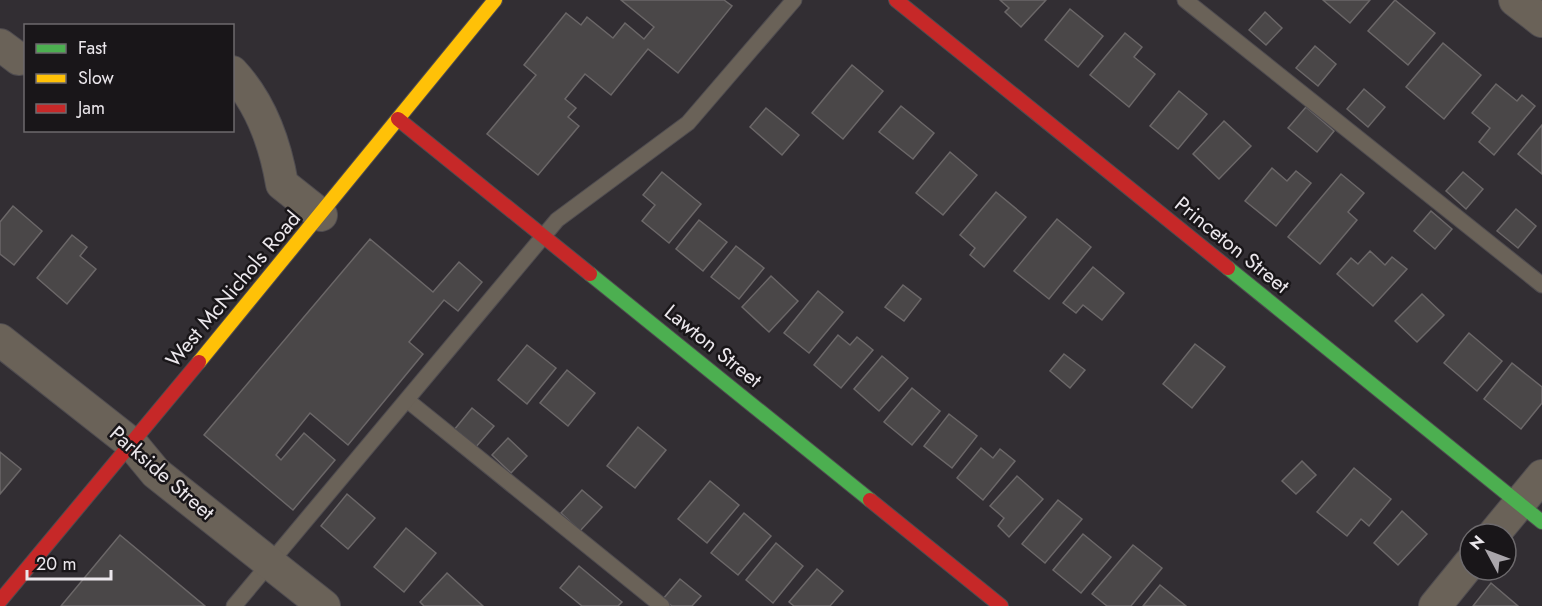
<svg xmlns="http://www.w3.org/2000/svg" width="1542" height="606" viewBox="0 0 1542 606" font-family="Jost,sans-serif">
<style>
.building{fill:#4a4748;stroke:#6b6768;stroke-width:1.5}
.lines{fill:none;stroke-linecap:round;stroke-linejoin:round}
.lane-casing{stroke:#4f4c50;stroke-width:17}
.street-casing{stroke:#4f4c50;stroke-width:34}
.fast-casing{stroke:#4f4c50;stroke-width:16}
.slow-casing{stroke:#4f4c50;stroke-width:16}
.jam-casing{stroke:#4f4c50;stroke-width:16}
.lane{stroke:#6a6258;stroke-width:15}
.street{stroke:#6a6258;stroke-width:32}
.fast{stroke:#4caf50;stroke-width:14}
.slow{stroke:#ffc107;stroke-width:14}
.jam{stroke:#c62828;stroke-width:14}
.labels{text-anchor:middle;stroke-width:5;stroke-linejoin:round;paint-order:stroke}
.street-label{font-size:21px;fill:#ebe7ec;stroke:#191619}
</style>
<rect width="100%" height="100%" fill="#322e33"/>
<g class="building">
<polygon points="621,0 724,0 732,6 678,73 648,49 611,95 585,74 565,99 576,108 568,117 579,126 538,175 487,134 536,75 524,65 566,13 581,25 587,17 613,38 625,23 644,39 654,27"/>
<polygon points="1000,0 1046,0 1021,27 1005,12 1009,8"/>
<polygon points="1323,0 1370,0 1350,23"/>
<polygon points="1395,0 1435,33 1408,65 1368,31"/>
<polygon points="1070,9 1103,36 1078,67 1045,40"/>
<polygon points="1265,12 1282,28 1266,45 1249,30"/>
<polygon points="1125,33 1142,47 1134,57 1155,74 1129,107 1090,75"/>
<polygon points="1443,43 1481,75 1444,119 1406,87"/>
<polygon points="1315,46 1336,64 1318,86 1296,68"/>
<polygon points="852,65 883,91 843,139 812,113"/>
<polygon points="1496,84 1517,101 1522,95 1535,106 1494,155 1479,142 1490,128 1472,113"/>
<polygon points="1364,89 1385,107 1368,127 1347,109"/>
<polygon points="1179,91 1207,114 1178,149 1150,126"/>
<polygon points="901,106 934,133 913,159 879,132"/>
<polygon points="1306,107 1334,131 1317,152 1288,128"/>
<polygon points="766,108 799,135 782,155 750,127"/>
<polygon points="1224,121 1251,146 1219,179 1193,154"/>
<polygon points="1542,125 1542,174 1518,154"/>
<polygon points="950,152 977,175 943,215 916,193"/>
<polygon points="1272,168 1287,181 1296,171 1311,183 1276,226 1245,201"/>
<polygon points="662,172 701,204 669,243 642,221 655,205 643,195"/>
<polygon points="1463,172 1483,189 1466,209 1446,191"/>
<polygon points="1341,174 1364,193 1348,212 1357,220 1320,264 1288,237"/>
<polygon points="996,192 1026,217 984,267 970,255 975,248 960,235"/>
<polygon points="13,206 42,231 14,265 0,254 0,222"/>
<polygon points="1516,209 1536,226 1518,248 1497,231"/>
<polygon points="1431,211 1452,229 1435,249 1414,231"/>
<polygon points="1057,219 1091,247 1049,299 1014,271"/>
<polygon points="699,220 727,242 703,271 676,249"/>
<polygon points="72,235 87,247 80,256 96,269 67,304 37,278"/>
<polygon points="370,239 433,292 459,262 482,282 458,311 444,300 409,342 423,354 348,445 310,413 276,455 281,460 304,433 335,460 293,510 204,435"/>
<polygon points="736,246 764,268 739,299 711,277"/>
<polygon points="1370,251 1385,265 1392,257 1407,269 1373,306 1337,274 1351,258 1358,264"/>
<polygon points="1093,267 1124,293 1102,320 1083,305 1076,313 1063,303"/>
<polygon points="771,276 798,301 769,332 742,307"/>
<polygon points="903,285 921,299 904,321 885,307"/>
<polygon points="818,291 843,312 809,353 784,333"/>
<polygon points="1422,294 1444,315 1417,342 1395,321"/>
<polygon points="1469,333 1502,361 1477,391 1444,363"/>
<polygon points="838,335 850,345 857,337 873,350 841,388 814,365"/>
<polygon points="1195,344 1225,367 1192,408 1163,384"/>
<polygon points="527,345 556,368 527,404 498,380"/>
<polygon points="1064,354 1085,370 1070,388 1050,371"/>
<polygon points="882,356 908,378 879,411 854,389"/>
<polygon points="1512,363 1542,387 1542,403 1521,429 1484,399"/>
<polygon points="567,370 595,393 568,426 540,403"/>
<polygon points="912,388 940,411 912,445 884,422"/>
<polygon points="472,408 494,426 475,448 454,430"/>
<polygon points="949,414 977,436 952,468 924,446"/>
<polygon points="638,427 666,450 635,488 607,466"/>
<polygon points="508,438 527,456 511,473 492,455"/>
<polygon points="981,448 993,458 1000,449 1015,461 983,500 957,478"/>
<polygon points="0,452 21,469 0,494"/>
<polygon points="1302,461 1316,475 1296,494 1282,481"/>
<polygon points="1354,468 1391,499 1369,526 1361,519 1347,536 1317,512"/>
<polygon points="1017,476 1043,499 1009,537 998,526 1004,518 990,506"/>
<polygon points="710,481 739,505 707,543 678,519"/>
<polygon points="582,490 602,507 580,531 561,513"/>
<polygon points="347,494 375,518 348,549 321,526"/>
<polygon points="1058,500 1082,519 1045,563 1022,544"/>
<polygon points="1402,511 1427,534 1398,565 1374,543"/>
<polygon points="744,513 771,536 738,575 711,553"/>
<polygon points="406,528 436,553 404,592 374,567"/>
<polygon points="1083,534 1111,557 1081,593 1053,570"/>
<polygon points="120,535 205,606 61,606"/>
<polygon points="776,543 803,566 773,603 746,580"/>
<polygon points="1133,545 1162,568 1131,606 1107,606 1092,594"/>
<polygon points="579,566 622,602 618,606 582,606 560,588"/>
<polygon points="817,569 843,591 830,606 794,606 789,602"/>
<polygon points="447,573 483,606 424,606 420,602"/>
<polygon points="680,579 701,596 692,606 672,606 663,599"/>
<polygon points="1491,583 1518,606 1473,606"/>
<polygon points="1160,585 1186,606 1143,606"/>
</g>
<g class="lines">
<g class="lane-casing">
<g id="lane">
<polyline points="1185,0 1542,285"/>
<polyline points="407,400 662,606"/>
<polyline points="234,606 557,220 688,123 794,0"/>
</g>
</g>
<g class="street-casing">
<g id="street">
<polyline points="1515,0 1542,21"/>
<polyline points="0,45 19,59 26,58"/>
<path d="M232,72C261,103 275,143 282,184L321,215"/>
<polyline points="0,340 132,444 156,473 324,606"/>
<polyline points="1494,534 1542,476"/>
<polyline points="1435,606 1470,563"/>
</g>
</g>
<g class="fast-casing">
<g id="fast">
<polyline points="1228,268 1542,522"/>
<polyline points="590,274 870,500"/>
</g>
</g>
<g class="slow-casing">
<polyline id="slow" points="199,362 495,0"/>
</g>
<g class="jam-casing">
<g id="jam">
<polyline points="896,0 1228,268"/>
<polyline points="398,119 590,274"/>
<polyline points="870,500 1001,606"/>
<polyline points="0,601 199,362"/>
</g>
</g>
<use href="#lane" class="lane"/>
<use href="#street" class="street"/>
<use href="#fast" class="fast"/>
<use href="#slow" class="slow"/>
<use href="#jam" class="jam"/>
</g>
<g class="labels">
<g class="street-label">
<text transform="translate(1232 245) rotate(39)" y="7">Princeton Street</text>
<text transform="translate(233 289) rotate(-50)" y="7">West McNichols Road</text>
<text transform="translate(713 346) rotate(39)" y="7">Lawton Street</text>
<text transform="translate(162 473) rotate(41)" y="7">Parkside Street</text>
</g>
</g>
<rect x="24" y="24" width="210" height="108" fill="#191619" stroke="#6d6a6d" stroke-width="1.5"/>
<rect x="36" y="44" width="30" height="9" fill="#4caf50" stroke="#6d6a6d" stroke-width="1.5"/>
<text x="78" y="54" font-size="18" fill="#ebe7ec">Fast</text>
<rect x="36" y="74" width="30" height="9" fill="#ffc107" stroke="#6d6a6d" stroke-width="1.5"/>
<text x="78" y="84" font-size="18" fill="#ebe7ec">Slow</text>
<rect x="36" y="104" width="30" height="9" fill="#c62828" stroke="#6d6a6d" stroke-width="1.5"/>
<text x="78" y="114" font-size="18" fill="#ebe7ec">Jam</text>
<g transform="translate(1488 552) rotate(311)"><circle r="28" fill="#191619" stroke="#6d6a6d" stroke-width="1.5"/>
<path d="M0-4.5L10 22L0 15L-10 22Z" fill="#aaa6ab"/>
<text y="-9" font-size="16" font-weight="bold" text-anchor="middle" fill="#ebe7ec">N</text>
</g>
<path d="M27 570v9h84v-9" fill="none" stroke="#ebe7ec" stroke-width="3"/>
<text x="36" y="570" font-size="18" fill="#ebe7ec" stroke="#191619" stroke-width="4.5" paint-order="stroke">20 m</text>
</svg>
